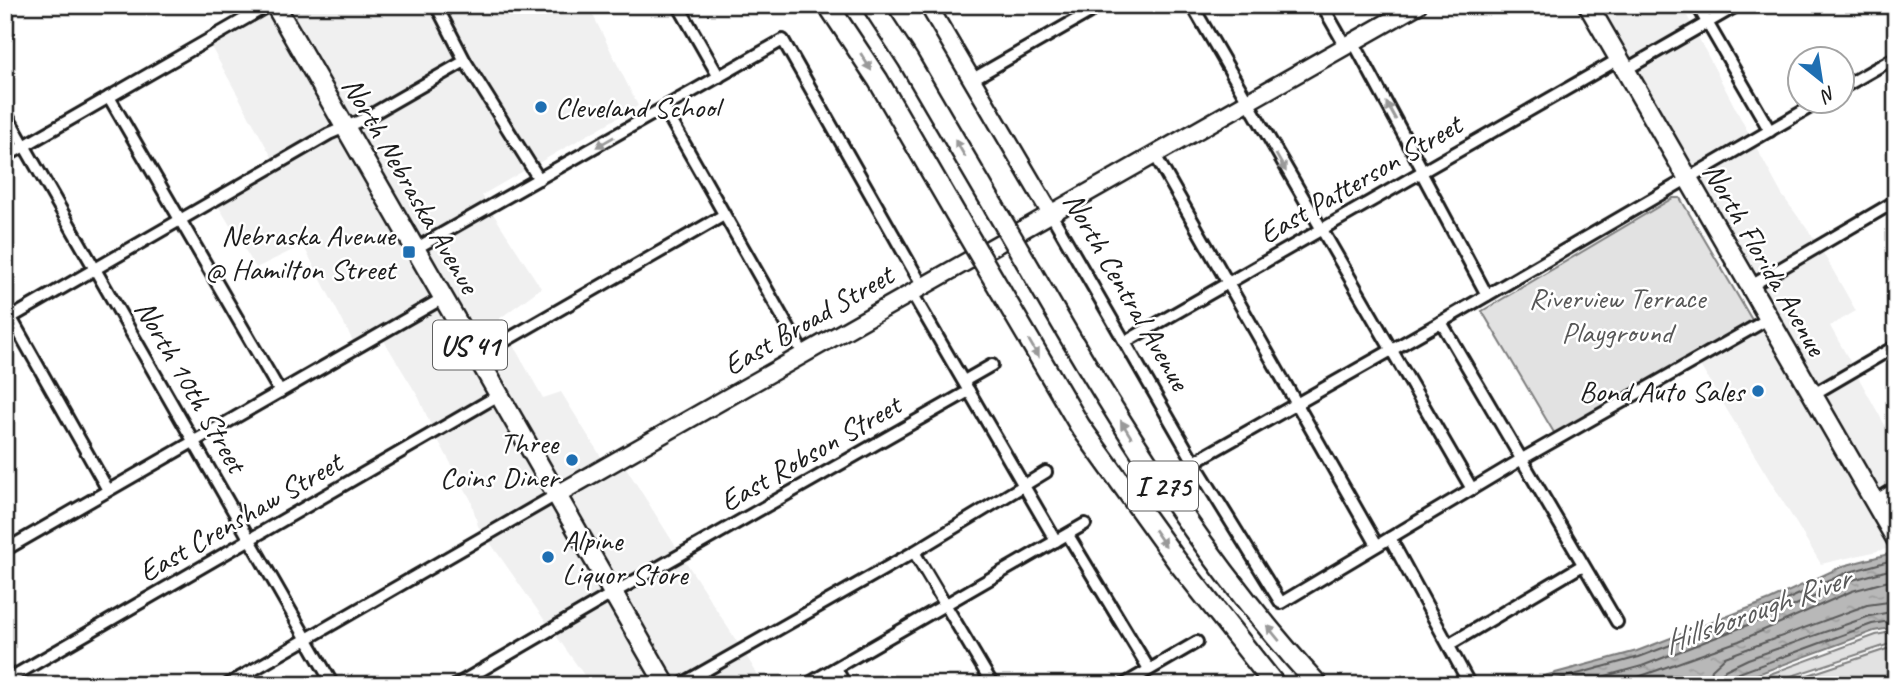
<svg xmlns="http://www.w3.org/2000/svg" width="1901" height="690" viewBox="0 0 1901 690" font-family="Caveat,sans-serif">
<style>
.built{fill:#f0f0f0}
.park{fill:#e2e2e2;stroke:#7f7f7f;stroke-width:2}
.water{fill:url(#water-ripples);stroke:#7a7a7a;stroke-width:2}
.lines{fill:none;stroke-linecap:round;stroke-linejoin:round}
.shore{stroke:#5a5a5a;stroke-width:2}
.street-casing{stroke:#1c1c1c;stroke-width:16}
.secondary-casing{stroke:#1c1c1c;stroke-width:21}
.primary-casing{stroke:#1c1c1c;stroke-width:23}
.highway-casing{stroke:#1c1c1c;stroke-width:24}
.street{stroke:#fff;stroke-width:10}
.secondary{stroke:#fff;stroke-width:16}
.primary{stroke:#fff;stroke-width:18}
.highway{stroke:#fff;stroke-width:19}
.highway-bridge-casing{stroke:#1c1c1c;stroke-width:24;stroke-linecap:butt}
.highway-bridge{stroke:#fff;stroke-width:19}
.oneway{fill:#999}
.poi-dot{fill:#1f6fb2;stroke:#fff;stroke-width:2.5}
.labels{text-anchor:middle;stroke-width:5;stroke-linejoin:round;paint-order:stroke}
.shield{fill:#fff;stroke:#606060;stroke-width:2}
.shield-label{font-size:28px;font-weight:bold;fill:#1c1c1c}
.poi-label{font-size:30px;fill:#1c1c1c;stroke:#fff;text-anchor:end}
.street-label{font-size:30px;fill:#1c1c1c;stroke:#fff}
.park-label{font-size:30px;fill:#575757;stroke:#fff}
.water-label{font-size:32px;font-style:italic;fill:#5a5a5a;stroke:#fff}
</style>
<defs>
<pattern id="water-ripples" width="26" height="14" patternUnits="userSpaceOnUse" patternTransform="scale(1.75)"><rect width="26" height="14" fill="#b8b8b8"/><path d="M2 4q2-2 4 0t4 0M15 11q2-2 4 0t4 0" fill="none" stroke="#9e9e9e"/></pattern>
</defs>
<rect width="100%" height="100%" fill="#fff"/>
<filter id="ink" filterUnits="userSpaceOnUse"><feTurbulence type="fractalNoise" baseFrequency=".0143" numOctaves="2"/><feDisplacementMap in="SourceGraphic" scale="14" xChannelSelector="R" yChannelSelector="G"/><feConvolveMatrix kernelMatrix="1 2 1 2 8 2 1 2 1" color-interpolation-filters="sRGB"/></filter>
<g filter="url(#ink)">
<g class="built">
<polygon points="281,5 430,5 459,59 360,115 347,120"/>
<polygon points="441,5 588,5 638,106 535,165 470,59"/>
<polygon points="1594,5 1681,5 1692,25 1627,63"/>
<polygon points="274,12 338,124 273,159 210,45 267,13"/>
<polygon points="1697,35 1750,136 1689,172 1632,72"/>
<polygon points="464,68 527,169 482,195 486,203 417,242 353,130"/>
<polygon points="344,133 437,296 354,343 303,245 256,268 217,204"/>
<polygon points="1755,145 1782,195 1816,241 1751,279 1694,181"/>
<polygon points="492,212 541,288 499,319 506,334 479,350 422,252"/>
<polygon points="1822,251 1856,311 1830,326 1852,365 1813,388 1756,289"/>
<polygon points="442,305 492,393 432,428 419,398 383,339"/>
<polygon points="1766,326 1895,547 1821,564 1699,364"/>
<polygon points="512,343 543,398 561,392 603,460 558,488 484,359"/>
<polygon points="1857,375 1896,445 1896,482 1874,494 1818,397"/>
<polygon points="498,403 550,493 482,532 478,526 471,500 437,438"/>
<polygon points="623,463 678,550 614,586 563,497"/>
<polygon points="555,502 606,591 548,625 489,541"/>
<polygon points="684,559 739,645 671,683 620,595"/>
<polygon points="612,600 661,685 591,685 555,634"/>
<polygon points="745,654 764,685 691,685"/>
</g>
<g class="park">
<polygon points="1673,198 1680,198 1752,320 1556,436 1482,311"/>
<polygon points="1896,631 1896,642 1764,685 1740,685 1876,635"/>
<polygon points="1896,646 1896,685 1778,685"/>
</g>
<polygon class="water" points="1896,552 1896,627 1874,631 1728,685 1511,685 1637,651 1770,600 1843,566"/>
<g class="lines">
<g class="shore">
<polyline points="1537,685 1639,657 1773,606 1846,573 1896,559"/>
<polyline points="1573,685 1642,666 1776,614 1849,581 1896,568"/>
<polyline points="1616,685 1739,641 1852,591 1896,579"/>
<polyline points="1709,685 1712,669 1725,657 1867,605 1896,601"/>
<polyline points="1719,685 1720,677 1725,670 1748,659 1870,616 1896,611"/>
<polyline points="1728,685 1731,676 1872,624 1896,620"/>
</g>
<g class="street-casing">
<g id="street">
<polyline points="436,5 465,61 539,179"/>
<polyline points="678,5 719,77"/>
<polyline points="1192,5 1472,489"/>
<polyline points="1322,5 1346,47"/>
<polyline points="1697,5 1770,131"/>
<polyline points="1354,43 1423,171"/>
<polyline points="1625,70 1738,5"/>
<polyline points="971,80 1102,5"/>
<polyline points="1842,88 1896,57"/>
<polyline points="109,97 280,392"/>
<polyline points="664,108 804,355"/>
<polyline points="5,112 333,685"/>
<polyline points="1155,155 1377,545"/>
<polyline points="5,157 269,5"/>
<polyline points="1421,172 1487,295"/>
<polyline points="1051,214 1194,462 1281,603 1522,459 1768,319"/>
<polyline points="415,249 783,40 923,287"/>
<polyline points="1749,287 1896,201"/>
<polyline points="912,293 1056,541"/>
<polyline points="11,318 108,490"/>
<polyline points="5,321 329,134 362,120 465,61"/>
<polyline points="1441,322 1617,622"/>
<polyline points="1125,342 1619,59"/>
<polyline points="477,357 724,215"/>
<polyline points="964,381 992,365"/>
<polyline points="1812,395 1896,346"/>
<polyline points="1194,462 1441,322 1819,102"/>
<polyline points="1873,502 1896,488"/>
<polyline points="1068,535 1149,669"/>
<polyline points="1390,538 1470,685"/>
<polyline points="5,550 443,298"/>
<polyline points="914,552 993,685"/>
<polyline points="1450,644 1583,565"/>
<polyline points="836,668 845,685"/>
<polyline points="5,669 14,685"/>
<polyline points="5,681 499,395"/>
<polyline points="227,685 556,495"/>
<polyline points="456,685 622,588 969,391"/>
<polyline points="680,685 914,552 1046,472"/>
<polyline points="806,685 1085,524"/>
<polyline points="1123,685 1197,642"/>
</g>
</g>
<g class="secondary-casing">
<g id="secondary">
<polyline points="928,5 1051,214"/>
<polyline points="556,495 1418,5"/>
</g>
</g>
<g class="primary-casing">
<g id="primary">
<polyline points="275,5 666,685"/>
<polyline points="1588,5 1896,539"/>
</g>
</g>
<g class="highway-casing">
<g id="highway">
<polyline points="828,5 878,80 962,225"/>
<polyline points="872,5 908,60 994,207"/>
<path d="M1032,272C1115,417 1204,561 1318,685"/>
<polyline points="1000,290 1080,426 1177,561 1275,685"/>
</g>
</g>
<use href="#street" class="street"/>
<use href="#secondary" class="secondary"/>
<use href="#primary" class="primary"/>
<use href="#highway" class="highway"/>
<g class="highway-bridge-casing">
<g id="highway-bridge">
<polyline points="994,207 1032,272"/>
<polyline points="962,225 1000,290"/>
</g>
</g>
<use href="#highway-bridge" class="highway-bridge"/>
</g>
<defs><path id="oneway-solid" d="M-6-.8H1V-3.2L6.5 0L1 3.2V.8H-6Z" transform="scale(1.75)"/></defs>
<g class="oneway">
<use href="#oneway-solid" transform="translate(866 62) rotate(58)"/>
<use href="#oneway-solid" transform="translate(1391 111) rotate(-119)"/>
<use href="#oneway-solid" transform="translate(605 142) rotate(150)"/>
<use href="#oneway-solid" transform="translate(960 148) rotate(-120)"/>
<use href="#oneway-solid" transform="translate(1281 163) rotate(60)"/>
<use href="#oneway-solid" transform="translate(1034 349) rotate(60)"/>
<use href="#oneway-solid" transform="translate(1126 429) rotate(-122)"/>
<use href="#oneway-solid" transform="translate(1160 538) rotate(55)"/>
<use href="#oneway-solid" transform="translate(1273 633) rotate(-129)"/>
</g>
</g>
<g class="poi-dot">
<circle cx="541" cy="107" r="7"/>
<rect x="402" y="245" width="14" height="14" rx="3.5"/>
<circle cx="1758" cy="391" r="7"/>
<circle cx="572" cy="460" r="7"/>
<circle cx="548" cy="557" r="7"/>
</g>
<g class="labels">
<g class="shield">
<rect x="433" y="320.5" width="74" height="49" rx="5"/>
<rect x="1128" y="461.5" width="70" height="49" rx="5"/>
</g>
<g class="shield-label">
<text x="470" y="355">US 41</text>
<text x="1163" y="496">I 275</text>
</g>
<g class="poi-label">
<text x="555" y="117" text-anchor="start">Cleveland School</text>
<text x="395" y="245">Nebraska Avenue<tspan x="395" dy="34">@ Hamilton Street</tspan></text>
<text x="1744" y="401">Bond Auto Sales</text>
<text x="558" y="453">Three<tspan x="558" dy="34">Coins Diner</tspan></text>
<text x="562" y="550" text-anchor="start">Alpine<tspan x="562" dy="34">Liquor Store</tspan></text>
</g>
<g class="street-label">
<text transform="translate(1360 179) rotate(-30)" y="10">East Patterson Street</text>
<text transform="translate(411 185) rotate(60)" y="10">North Nebraska Avenue</text>
<text transform="translate(1765 259) rotate(60)" y="10">North Florida Avenue</text>
<text transform="translate(1127 291) rotate(60)" y="10">North Central Avenue</text>
<text transform="translate(808 320) rotate(-30)" y="10">East Broad Street</text>
<text transform="translate(191 386) rotate(60)" y="10">North 10th Street</text>
<text transform="translate(810 453) rotate(-30)" y="10">East Robson Street</text>
<text transform="translate(240 517) rotate(-30)" y="10">East Crenshaw Street</text>
</g>
<g class="park-label">
<text x="1617" y="308">Riverview Terrace<tspan x="1617" dy="34">Playground</tspan></text>
</g>
<g class="water-label">
<text transform="translate(1756 610) rotate(-20)" y="11">Hillsborough River</text>
</g>
</g>
<rect width="1901" height="690" fill="none" stroke="#fff" stroke-width="28"/>
<rect x="14" y="14" width="1873" height="662" fill="none" stroke="#1c1c1c" stroke-width="2.5" filter="url(#ink)"/>
<g transform="translate(1821 80) rotate(150)"><circle r="33" fill="#ffffff" stroke="#a4a4a4" stroke-width="2"/>
<path d="M0-5L12 26L0 18L-12 26Z" fill="#1f6fb2"/>
<text y="-10" font-size="19" font-weight="bold" text-anchor="middle" fill="#1c1c1c">N</text>
</g>
</svg>
